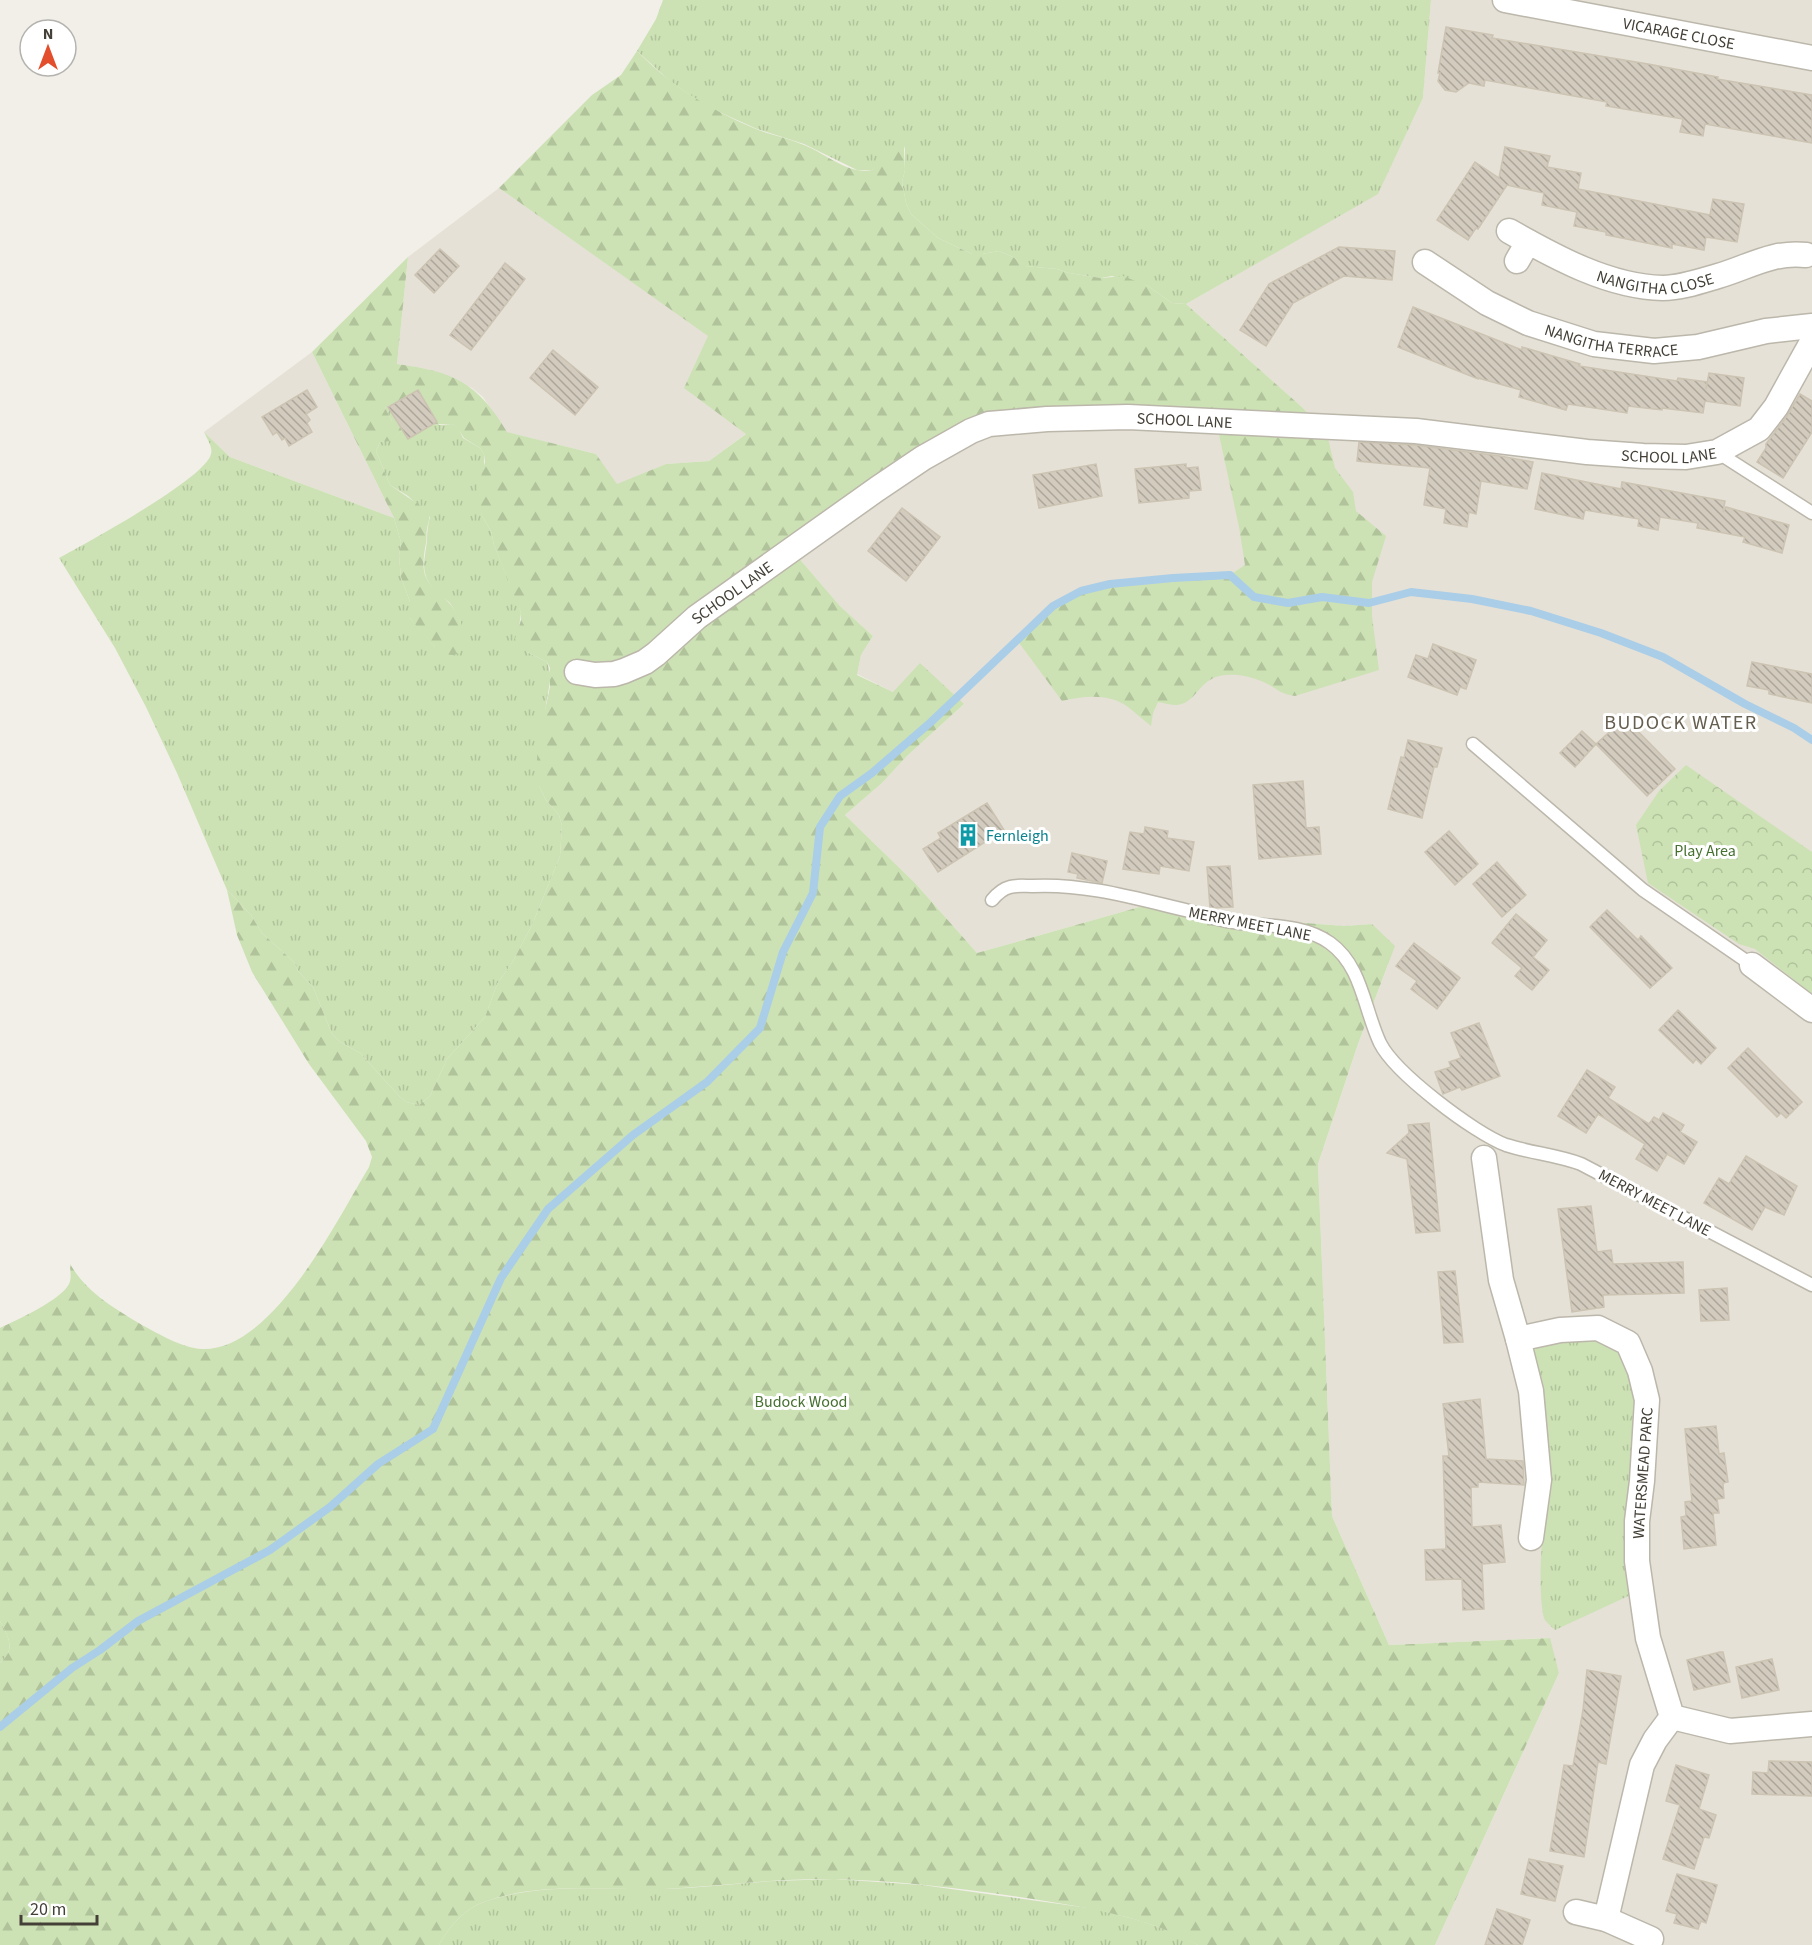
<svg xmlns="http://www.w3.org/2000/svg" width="1812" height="1945" viewBox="0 0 1812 1945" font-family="'Source Sans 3',sans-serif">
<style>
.residential{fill:#e5e1d6}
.grass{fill:url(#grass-tufts)}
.forest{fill:url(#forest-firs)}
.park{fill:url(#park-crowns)}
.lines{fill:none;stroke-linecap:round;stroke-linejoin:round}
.stream{stroke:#aacde8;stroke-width:8}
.building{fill:url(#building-back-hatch);stroke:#ccc3b2;stroke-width:1.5}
.lane-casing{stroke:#bcb7ab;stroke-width:15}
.street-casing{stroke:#bcb7ab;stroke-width:27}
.lane{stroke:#fff;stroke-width:12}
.street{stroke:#fff;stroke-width:24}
.labels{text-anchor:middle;stroke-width:6;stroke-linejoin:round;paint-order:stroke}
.street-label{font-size:16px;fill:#444037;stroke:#fff}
.culture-label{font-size:16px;fill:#0d838f;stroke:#fff;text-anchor:start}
.park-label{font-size:16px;fill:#467030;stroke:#fff}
.quarter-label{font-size:20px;letter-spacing:1.5px;fill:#665e4f;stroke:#fff}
</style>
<defs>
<pattern id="grass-tufts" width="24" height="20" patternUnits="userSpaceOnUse" patternTransform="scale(1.5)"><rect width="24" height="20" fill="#cce2b4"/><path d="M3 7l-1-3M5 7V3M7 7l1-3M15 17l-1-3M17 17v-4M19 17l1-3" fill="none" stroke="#b0c39b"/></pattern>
<pattern id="forest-firs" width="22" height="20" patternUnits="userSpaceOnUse" patternTransform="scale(1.5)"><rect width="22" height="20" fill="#cce2b4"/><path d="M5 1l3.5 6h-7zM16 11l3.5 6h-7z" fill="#b0c39b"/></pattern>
<pattern id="park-crowns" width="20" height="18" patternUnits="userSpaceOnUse" patternTransform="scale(1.5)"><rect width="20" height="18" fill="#cce2b4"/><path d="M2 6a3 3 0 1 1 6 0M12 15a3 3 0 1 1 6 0" fill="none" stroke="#b0c39b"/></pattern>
<pattern id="building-back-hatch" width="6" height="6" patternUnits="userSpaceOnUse" patternTransform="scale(1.5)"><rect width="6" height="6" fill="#d2cbbe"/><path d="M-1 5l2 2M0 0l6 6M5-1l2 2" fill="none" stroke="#aca69b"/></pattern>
</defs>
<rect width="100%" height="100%" fill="#f2efe8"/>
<g class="residential">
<polygon points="1431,0 1812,0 1812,1945 1435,1945 1559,1673 1549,1638 1389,1645 1332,1516 1318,1164 1358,1044 1388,965 1372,924 1344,926 1239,918 1164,900 977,953 915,883 845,815 882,783 907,756 964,704 893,692 857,674 861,655 873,636 840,606 797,556 927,464 992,432 1313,419 1303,408 1186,304 1378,193 1423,98"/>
<polygon points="499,188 709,336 747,433 709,461 666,464 617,485 596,454 506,432 483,397 472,388 443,374 427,369 397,364 408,257"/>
<polygon points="312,352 394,518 230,457 204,432"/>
</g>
<g class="grass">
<polygon points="663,0 1431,0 1423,98 1378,194 1186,304 1172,303 1148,286 1112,276 1101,278 1069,273 1057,269 1024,266 1013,257 999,251 982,254 972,254 938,238 911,214 906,203 902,182 905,170 905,146 872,170 857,170 804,144 757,129 706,106 671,82 637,51 656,19"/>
<path d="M418,390L439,425L452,424L458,427L463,438L480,448L484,454V467L478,494L482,516L491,531L494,545L517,601L521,613L519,627L527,652L547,662L551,676L546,704L539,786L546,800L559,815L562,826L560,856L532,925L512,963L497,984L485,1017L447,1059L430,1096L419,1105L406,1102L399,1096L360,1053L340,1042L332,1034L313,987L298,971L294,962L262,933L251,915L227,890L177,773L146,707L115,648L59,558C85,544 206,478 211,454C213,447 207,439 204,432L230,457L394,518L401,542L399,556L401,577L410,602V618L435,647L461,623C457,616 454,608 449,602C444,598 438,595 434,590C419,571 425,561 427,540C427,532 428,525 430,517L408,496L390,485L376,451L380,442L392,440L402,430L392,421L385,408Z"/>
<path d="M1582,1333L1625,1346L1637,1373V1592L1555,1630C1552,1627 1547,1623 1545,1620C1539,1608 1540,1551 1543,1538L1538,1528L1532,1340Z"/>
<path d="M0,1621C9,1638 16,1649 0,1663Z"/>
<path d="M834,1879L922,1885L1096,1909L1141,1921L1178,1934L1198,1945H439C449,1927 464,1909 484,1902C541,1882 603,1890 661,1889C699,1888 737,1883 775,1881C795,1880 814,1880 834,1879Z"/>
</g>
<g class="forest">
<path d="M637,51C672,87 709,109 756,129C771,135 788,138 804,145C825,153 848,175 872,170L886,157L905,145L904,150L905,170L902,182L906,203L911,214L938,238L972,254H982L999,251L1013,257L1025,266L1057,269L1069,273L1101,278L1123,276L1148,286L1172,303L1186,304L1303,408L1313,419L1005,413L797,556L840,606L873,636L861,655L857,675L893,692L920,663L964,704L907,756L882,783L845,815L915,883L977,953L1164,900L1239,918L1344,926L1372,924L1395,946L1358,1044L1318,1164L1332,1516L1389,1645L1550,1638L1559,1673L1435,1945H1198C1147,1917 1090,1908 1033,1899C968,1889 902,1881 835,1879C778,1878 721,1886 664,1889C604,1891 541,1881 484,1902C464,1909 449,1927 439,1945H0V1663C16,1649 9,1638 0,1621V1328C17,1320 61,1300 69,1284C72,1278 70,1271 70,1264C87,1293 114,1308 142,1325C159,1334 182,1348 202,1349C273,1351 337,1220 369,1167L372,1157L366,1141L309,1064L252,972L237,935L227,890L251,915L262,933L294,962L298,971L313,987L332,1034L340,1042L360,1053L399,1096L406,1102L419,1105L430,1096L447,1059L485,1017L497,984L512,963L532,925L560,856L562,826L559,815L546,800L539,786L537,760L538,743L550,687V668L547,662L527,652L515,639L521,620V613L494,545L491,531L482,516L478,501V487L485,462L484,454L480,448L464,438L457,427L452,424H434L418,390L385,408L392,421L396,419L402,430L392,441L380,442L376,451L390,485L428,511C431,518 428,522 427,529C426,534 427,538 426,543C424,554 422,564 425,575C430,588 440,593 449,603C456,610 462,622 463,632C468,656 451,662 434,646C426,638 417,627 410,618V602L401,577L399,556L401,542L394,518L312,352L408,257L397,364C453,371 478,383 507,432L596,454L617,484L666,464L709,461L746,434L684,388L708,336L499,188L592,95L621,75Z"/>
<path d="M1218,430L1327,434L1335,468L1353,492L1356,511L1386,536L1372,582V616L1379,670L1295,696C1278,694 1275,686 1261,681C1251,677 1238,674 1228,675C1199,675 1198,703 1177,705C1171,705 1164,703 1158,702L1153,713L1151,726C1143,720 1136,713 1128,707C1109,693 1084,696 1062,701L1017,640L1053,606L1081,591L1110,584L1173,578L1230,575L1245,565L1239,527Z"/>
</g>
<polygon class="park" points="1686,765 1812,852 1812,994 1755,949 1739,944 1648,883 1636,825 1659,791"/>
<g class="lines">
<polyline class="stream" points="0,1727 72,1668 100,1650 138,1621 270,1550 330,1507 378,1464 433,1429 501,1278 548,1209 633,1135 707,1082 760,1028 783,952 813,893 820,827 840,796 872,773 931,722 1053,606 1081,591 1110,584 1173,578 1230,575 1254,597 1288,603 1322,597 1369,603 1411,592 1472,599 1531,611 1601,633 1663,657 1745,704 1794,728 1812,740"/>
</g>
<g class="building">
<polygon points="1446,27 1493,35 1492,38 1648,64 1718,77 1717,79 1812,95 1812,143 1705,124 1703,136 1680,132 1683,119 1606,106 1607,102 1485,80 1484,86 1469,83 1456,92 1445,90 1438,81 1440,73 1438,73"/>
<polygon points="1505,147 1550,156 1547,167 1581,173 1578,189 1710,215 1713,199 1744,204 1737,242 1706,237 1704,250 1672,244 1672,248 1606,235 1606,232 1574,226 1577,212 1542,205 1544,193 1507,185 1478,229 1476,228 1468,240 1437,220 1475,162 1499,178"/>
<polygon points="1339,247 1395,251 1392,280 1344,276 1319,289 1293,303 1266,346 1240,330 1269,284"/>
<polygon points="440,249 459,266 434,293 415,275"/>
<polygon points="505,263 525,279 471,350 450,335"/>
<polygon points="1413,307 1522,350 1522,347 1580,364 1579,366 1677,381 1678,378 1707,382 1706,389 1709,373 1744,378 1740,406 1705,401 1703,413 1662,408 1662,410 1628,406 1627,413 1568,404 1566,410 1519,397 1521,390 1478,378 1478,379 1398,347"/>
<polygon points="553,350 598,387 575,415 530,378"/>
<polygon points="307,390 317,407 306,414 310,420 307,423 312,432 289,446 285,438 282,440 277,432 273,435 262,417"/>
<polygon points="418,390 437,422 408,439 388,407"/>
<polygon points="1800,394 1812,401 1812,432 1783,478 1757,462 1766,448 1766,444 1787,416"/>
<polygon points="1359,442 1415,445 1500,456 1533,462 1527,489 1481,481 1476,514 1469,512 1467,527 1444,523 1446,509 1424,505 1430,468 1357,461"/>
<polygon points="1096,464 1102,496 1039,508 1033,475"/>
<polygon points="1186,464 1186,468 1198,467 1201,490 1189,491 1189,498 1139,503 1135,469"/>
<polygon points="1542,473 1621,489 1622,482 1725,501 1723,512 1726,507 1789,525 1782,553 1743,542 1745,537 1697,528 1698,523 1660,517 1658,530 1638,526 1639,519 1585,510 1583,519 1535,509"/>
<polygon points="902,508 940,537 906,581 868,551"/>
<polygon points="1433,644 1476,660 1466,689 1460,687 1457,695 1408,677 1416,655 1428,659"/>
<polygon points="1752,662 1812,674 1812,703 1769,694 1769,690 1747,686"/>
<polygon points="1625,718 1675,769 1647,796 1596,744"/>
<polygon points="1582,731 1596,744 1575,767 1560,753"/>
<polygon points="1408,740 1442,748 1437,767 1434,767 1422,818 1388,809 1401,757 1404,758"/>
<polygon points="1303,781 1306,828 1319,827 1321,854 1259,859 1253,785"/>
<polygon points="987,803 1004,830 938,872 923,849 941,838 938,833"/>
<polygon points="1145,827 1168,831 1167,838 1194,842 1189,871 1160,866 1159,874 1123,869 1130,832 1144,834"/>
<polygon points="1449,831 1478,864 1455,885 1425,852"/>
<polygon points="1072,853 1107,861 1102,883 1077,878 1078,874 1068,872"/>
<polygon points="1497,862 1526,895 1502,917 1473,884"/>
<polygon points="1230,866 1233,907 1210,908 1207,867"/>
<polygon points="1607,910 1638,940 1641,936 1672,968 1650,988 1590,927"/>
<polygon points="1516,914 1547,940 1533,957 1549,970 1532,990 1515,976 1522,968 1492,943"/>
<polygon points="1414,943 1460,978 1437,1009 1411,989 1417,981 1396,966"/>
<polygon points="1678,1010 1716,1048 1701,1064 1696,1059 1693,1063 1659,1030"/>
<polygon points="1479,1023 1500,1076 1462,1090 1460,1087 1443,1094 1435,1072 1451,1067 1449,1062 1461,1058 1451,1033"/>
<polygon points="1748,1048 1802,1102 1786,1118 1781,1113 1777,1117 1728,1068"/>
<polygon points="1587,1070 1615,1087 1608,1098 1649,1124 1654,1117 1659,1120 1663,1113 1684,1125 1680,1132 1697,1142 1684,1164 1667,1154 1657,1171 1636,1159 1645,1144 1598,1114 1586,1133 1558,1116"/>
<polygon points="1429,1123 1440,1231 1416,1233 1407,1159 1387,1153 1409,1133 1408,1125"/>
<polygon points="1746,1156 1797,1186 1784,1215 1765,1207 1752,1230 1704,1203 1719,1178 1729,1184"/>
<polygon points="1591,1206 1597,1252 1611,1250 1613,1264 1683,1262 1684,1293 1603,1295 1604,1307 1572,1312 1558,1209"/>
<polygon points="1455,1271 1463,1342 1444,1343 1438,1272"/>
<polygon points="1727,1288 1729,1320 1701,1321 1699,1290"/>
<polygon points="1480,1399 1486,1459 1523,1461 1524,1485 1478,1482 1478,1487 1471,1487 1472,1527 1501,1525 1505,1562 1482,1564 1484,1609 1463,1610 1462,1579 1426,1580 1425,1550 1446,1549 1443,1456 1449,1456 1443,1404"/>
<polygon points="1716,1426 1719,1454 1724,1453 1728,1482 1723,1483 1724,1498 1717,1499 1719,1513 1713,1513 1716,1545 1684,1549 1681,1517 1686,1516 1685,1502 1692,1501 1685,1429"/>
<polygon points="1720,1652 1723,1652 1730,1682 1694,1690 1687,1660"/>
<polygon points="1772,1659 1779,1690 1742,1698 1736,1667"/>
<polygon points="1587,1670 1621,1676 1606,1764 1598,1762 1584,1857 1550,1851 1564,1765 1573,1766 1583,1710"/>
<polygon points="1769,1761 1812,1762 1812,1796 1752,1794 1753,1772 1768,1773"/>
<polygon points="1676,1765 1709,1775 1699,1809 1716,1815 1709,1838 1704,1837 1694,1869 1663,1859 1680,1805 1666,1801"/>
<polygon points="1529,1859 1563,1866 1555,1901 1521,1894"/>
<polygon points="1677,1874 1717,1885 1706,1923 1701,1921 1698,1929 1674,1923 1677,1914 1666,1911"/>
<polygon points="1497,1909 1530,1920 1522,1945 1485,1945"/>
</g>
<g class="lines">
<g class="lane-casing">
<g id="lane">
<polyline points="1717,452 1812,513"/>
<polyline points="1473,744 1643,890 1752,965"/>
<path d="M992,900C997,894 1002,889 1010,887C1017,885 1025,886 1032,886C1084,883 1138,899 1189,911C1204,915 1218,920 1233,922C1265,927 1302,923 1330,943C1362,966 1364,1009 1380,1043C1395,1073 1474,1133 1506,1145C1531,1153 1557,1155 1581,1164L1812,1285"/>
</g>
</g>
<g class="street-casing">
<g id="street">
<path id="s1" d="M1505,0L1812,58"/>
<path id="s2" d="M1509,231C1555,257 1609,287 1663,288C1681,288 1701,281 1718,276C1749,267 1773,251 1806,255"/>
<polyline points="1517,261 1528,242"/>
<path id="s3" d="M1425,262L1487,303L1528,323L1594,344L1654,351L1698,347L1766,331L1812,326"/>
<path id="s4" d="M577,672L595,675L614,674L624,671L645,662L656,654L697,617L877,489L923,458L971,431L989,424L1047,419L1128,417L1416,431L1587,452L1643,456L1686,457L1717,452L1759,429L1776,407L1812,342"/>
<polyline points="1752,965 1812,1010"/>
<polyline points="1484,1158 1501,1280 1518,1339"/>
<polyline points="1531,1538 1539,1480 1531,1391 1518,1339 1560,1330 1598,1328 1628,1343 1640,1371 1647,1400 1642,1481 1637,1521 1637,1561 1648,1638 1672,1717 1730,1731 1812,1724"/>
<polyline points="1576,1912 1606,1919 1651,1939"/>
<polyline points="1606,1919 1642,1765 1655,1740 1672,1717"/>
</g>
</g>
<use href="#lane" class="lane"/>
<use href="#street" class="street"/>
</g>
<defs>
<g id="building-bare" transform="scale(1.8)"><path d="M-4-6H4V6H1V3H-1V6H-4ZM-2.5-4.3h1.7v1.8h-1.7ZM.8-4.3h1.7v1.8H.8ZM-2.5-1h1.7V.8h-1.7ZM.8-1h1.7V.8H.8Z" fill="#0f9aa8" stroke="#fff" stroke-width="2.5" paint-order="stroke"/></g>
</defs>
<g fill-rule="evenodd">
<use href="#building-bare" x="968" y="835"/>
</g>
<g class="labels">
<g class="street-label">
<text dy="6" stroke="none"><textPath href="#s1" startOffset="177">VICARAGE CLOSE</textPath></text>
<text dy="6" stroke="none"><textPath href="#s2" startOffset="158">NANGITHA CLOSE</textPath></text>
<text dy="6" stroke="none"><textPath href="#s3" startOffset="206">NANGITHA TERRACE</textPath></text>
<text dy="6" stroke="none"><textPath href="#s4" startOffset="686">SCHOOL LANE</textPath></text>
<text dy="6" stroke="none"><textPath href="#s4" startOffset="1172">SCHOOL LANE</textPath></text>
<text dy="6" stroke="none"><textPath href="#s4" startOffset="182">SCHOOL LANE</textPath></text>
<text transform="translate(1250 923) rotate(11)" y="6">MERRY MEET LANE</text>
<text transform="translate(1655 1202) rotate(28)" y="6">MERRY MEET LANE</text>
<text transform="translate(1642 1473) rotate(-86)" y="6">WATERSMEAD PARC</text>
</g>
<g class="culture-label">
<text x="986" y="841">Fernleigh</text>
</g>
<g class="park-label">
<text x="1705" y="856">Play Area</text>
<text x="801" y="1407">Budock Wood</text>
</g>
<g class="quarter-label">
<text x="1681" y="729">BUDOCK WATER</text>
</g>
</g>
<g transform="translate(48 48)"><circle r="28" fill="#ffffff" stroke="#b4b3af" stroke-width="1.5"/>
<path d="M0-4.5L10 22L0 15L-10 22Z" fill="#e34f2d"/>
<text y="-9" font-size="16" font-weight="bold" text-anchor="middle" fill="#444037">N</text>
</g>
<path d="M21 1915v9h76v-9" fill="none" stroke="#444037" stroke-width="3"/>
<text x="30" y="1915" font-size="18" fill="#444037" stroke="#ffffff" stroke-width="4.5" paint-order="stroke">20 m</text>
</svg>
